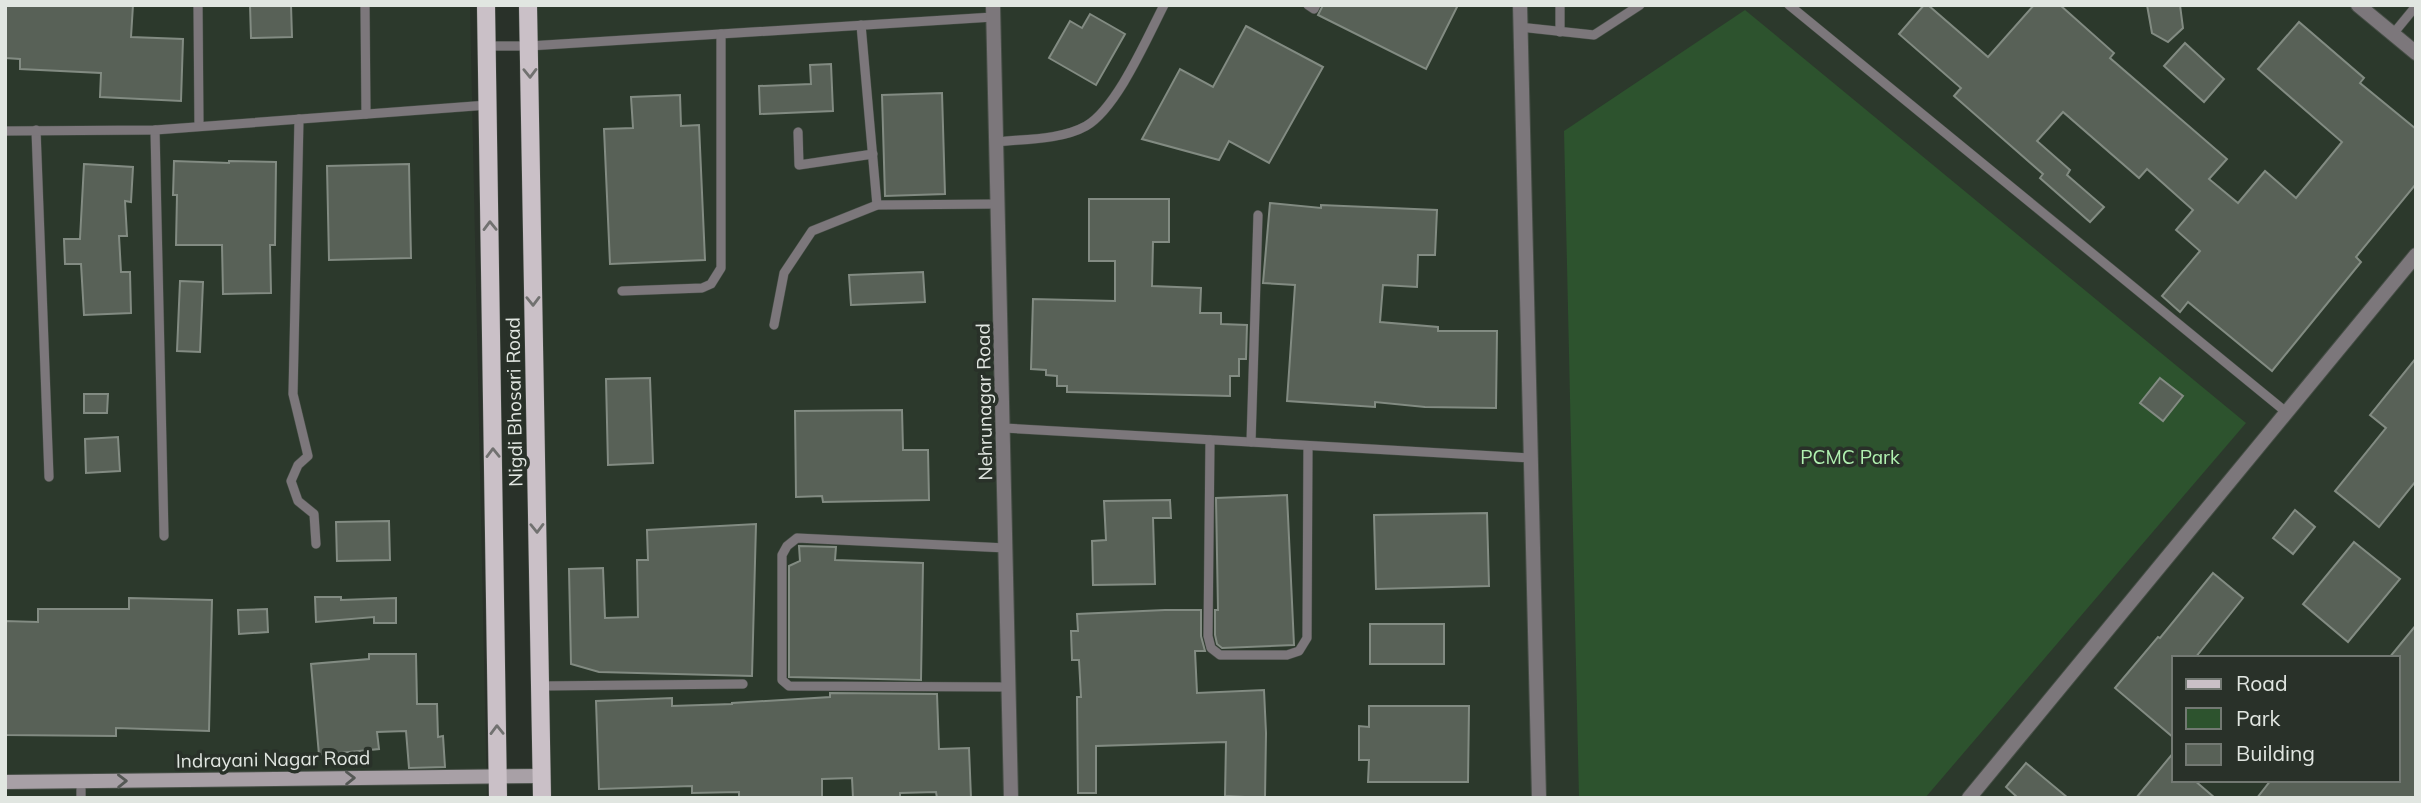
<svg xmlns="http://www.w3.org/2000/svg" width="2421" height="803" viewBox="0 0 2421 803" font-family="Mulish,sans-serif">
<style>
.built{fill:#2c392c;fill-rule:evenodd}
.green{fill:#2d532e}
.building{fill:#586157;stroke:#828b82;stroke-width:2}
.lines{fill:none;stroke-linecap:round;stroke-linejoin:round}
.service-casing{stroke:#464e46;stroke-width:10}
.tertiary-casing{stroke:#464e46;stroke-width:16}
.secondary-casing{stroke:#464e46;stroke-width:16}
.primary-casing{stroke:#464e46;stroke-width:19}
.service{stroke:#7c777b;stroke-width:9}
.tertiary{stroke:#7c777b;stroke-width:14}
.secondary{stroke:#a8a0a6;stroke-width:14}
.primary{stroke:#cac0c7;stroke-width:18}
.oneway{stroke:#717170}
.oneway2{stroke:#555855}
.labels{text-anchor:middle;stroke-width:7;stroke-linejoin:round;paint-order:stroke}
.street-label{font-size:19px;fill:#e1e6e1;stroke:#293129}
.park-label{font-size:19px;fill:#b1f2b1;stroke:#293129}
</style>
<rect width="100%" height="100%" fill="#293129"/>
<g class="built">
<polygon points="5,5 470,5 487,798 5,798"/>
<path d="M533,5H2416V798H547ZM2174,658H2398V780H2174Z"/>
</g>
<polygon class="green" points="1745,10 2246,423 1925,798 1579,798 1564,131"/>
<g class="building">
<polygon points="5,5 133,5 131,37 183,39 181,101 100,97 101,73 20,69 20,59 5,58"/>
<polygon points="250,5 291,5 292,37 251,38"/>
<polygon points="1323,5 1458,5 1426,69 1318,15"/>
<polygon points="1924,5 1928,5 1988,57 2034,5 2060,5 2114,53 2110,58 2227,159 2209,179 2238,203 2265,171 2296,198 2342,142 2258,69 2299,22 2364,78 2360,83 2416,129 2416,184 2356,257 2361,262 2272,371 2188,302 2180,312 2162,296 2200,251 2176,230 2193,210 2147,169 2139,178 2063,112 2037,141 2070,170 2067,175 2104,207 2090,222 2040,178 2043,174 1954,96 1961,88 1899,34"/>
<polygon points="2147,5 2180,5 2183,28 2168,42 2152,33"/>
<polygon points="1090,14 1125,34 1096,85 1049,58 1070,21 1082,28"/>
<polygon points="1246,26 1323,67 1269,163 1229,141 1219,160 1142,139 1180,69 1213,87"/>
<polygon points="2185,43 2224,79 2204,102 2164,66"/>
<polygon points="831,64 833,111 760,114 759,86 811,84 810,65"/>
<polygon points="942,93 945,194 885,196 882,95"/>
<polygon points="680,95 681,126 699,125 705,260 610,264 604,129 633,128 631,97"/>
<polygon points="174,161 229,163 229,161 276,162 275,245 270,245 271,293 223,294 222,245 176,245 177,195 173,195"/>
<polygon points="84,164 133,167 131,202 125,201 127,236 119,236 121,272 130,272 131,313 84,315 81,264 65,264 64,239 80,239"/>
<polygon points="409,164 411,258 329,260 327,166"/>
<polygon points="1089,199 1169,199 1169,242 1153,242 1152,286 1201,288 1200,313 1221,313 1221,324 1247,325 1246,359 1239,359 1239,376 1230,376 1230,396 1067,392 1067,386 1057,386 1057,376 1046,375 1046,370 1031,369 1033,299 1115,301 1115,261 1089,261"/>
<polygon points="1270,203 1321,208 1321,205 1437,210 1435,255 1418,255 1417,287 1383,285 1380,322 1438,327 1438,331 1497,331 1496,408 1425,407 1375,402 1375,407 1287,401 1295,285 1263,283"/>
<polygon points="923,272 925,302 851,305 849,275"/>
<polygon points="180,281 203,282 200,352 177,351"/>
<polygon points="2416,358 2416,481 2379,527 2335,491 2386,428 2370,415"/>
<polygon points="650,378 653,463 608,465 606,379"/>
<polygon points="2160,378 2183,396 2163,421 2140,403"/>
<polygon points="84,394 108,394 107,413 84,413"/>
<polygon points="902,410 903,450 928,450 929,500 823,502 822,496 796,497 795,411"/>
<polygon points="118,437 120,471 86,473 85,439"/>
<polygon points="1287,495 1294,645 1222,648 1217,644 1215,635 1215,610 1218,610 1216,498"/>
<polygon points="1170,500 1171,518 1153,518 1155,584 1093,585 1092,541 1106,540 1104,501"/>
<polygon points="2295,510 2315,527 2293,554 2273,538"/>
<polygon points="1487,513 1489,586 1376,589 1374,515"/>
<polygon points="389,521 390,560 337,561 336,522"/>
<polygon points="756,524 752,676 599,672 571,664 569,569 603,568 605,618 638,617 637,560 648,560 647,530"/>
<polygon points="2354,542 2400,579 2348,642 2303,604"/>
<polygon points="799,546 836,547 835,560 923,563 921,680 789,677 789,566 800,561"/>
<polygon points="2213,573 2243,598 2195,658 2174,658 2174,738 2115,688 2158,637 2160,638"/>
<polygon points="315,597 341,597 341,600 396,598 396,623 374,623 374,617 316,622"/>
<polygon points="129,598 212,600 209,731 116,728 116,736 5,735 5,621 38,622 38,609 129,609"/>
<polygon points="267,609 268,632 239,634 238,610"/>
<polygon points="1165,610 1201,610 1201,636 1205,651 1195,651 1197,693 1264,690 1266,733 1265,798 1225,796 1226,742 1096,746 1096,793 1078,793 1077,697 1081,697 1079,660 1072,660 1071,631 1078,631 1077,614"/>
<rect x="1370" y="624" width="74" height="40"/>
<polygon points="2416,625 2416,798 2257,798 2271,780 2398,780 2398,658 2389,658"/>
<polygon points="369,654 416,654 417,704 437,704 438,737 443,736 445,767 409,768 406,731 377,732 379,749 319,755 311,664 369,659"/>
<polygon points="830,693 937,694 939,749 969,748 971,798 937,798 936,792 900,793 900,798 853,798 852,778 822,779 822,798 739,798 739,792 692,793 692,786 599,789 596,701 672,698 672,706 732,704 732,703 830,697"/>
<polygon points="1369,706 1469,706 1468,782 1368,782 1369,760 1359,760 1359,726 1369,727"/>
<polygon points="2174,752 2174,780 2194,780 2215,798 2136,798"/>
<polygon points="2026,763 2068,798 2018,798 2006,787"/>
</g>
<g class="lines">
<g class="service-casing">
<g id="service">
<polyline points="198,5 199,126"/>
<polyline points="365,5 366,114"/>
<polyline points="1308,5 1314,9 1316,5"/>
<polyline points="1560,5 1560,32"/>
<polyline points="1789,5 2286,412"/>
<polyline points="861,25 877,205"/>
<polyline points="1520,27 1594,35 1640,5"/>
<polyline points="2393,34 2416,6"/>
<polyline points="487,46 529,46 993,17"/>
<polyline points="299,119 293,394 308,456 298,465 291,481 298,501 314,514 316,544"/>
<polyline points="36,130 49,477"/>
<polyline points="155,130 164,536"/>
<polyline points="5,131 155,130 488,105"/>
<polyline points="798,132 799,165 873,154"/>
<path d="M996,142C1024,139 1061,140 1086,126C1117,108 1147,38 1164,5"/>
<polyline points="622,291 702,288 711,284 721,268 721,34"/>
<polyline points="774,325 784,273 812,231 877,205 998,204"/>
<polyline points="1004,428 1530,458"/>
<polyline points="1210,440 1208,636 1211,648 1220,655 1287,655 1299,651 1307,638 1308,446"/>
<polyline points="1251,442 1258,215"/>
<polyline points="1006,548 797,538 787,546 782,555 782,680 789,686 1009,687"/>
<polyline points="540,686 743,684"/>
<polyline points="81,781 81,798"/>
</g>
</g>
<g class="tertiary-casing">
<g id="tertiary">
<polyline points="993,5 1011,798"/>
<polyline points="1520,5 1539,798"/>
<polyline points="2358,5 2416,53"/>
<polyline points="1969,798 2416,255"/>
</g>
</g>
<g class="secondary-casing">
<polyline id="secondary" points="5,782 541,776"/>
</g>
<g class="primary-casing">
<g id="primary">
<polyline points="486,5 498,798"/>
<polyline points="528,5 542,798"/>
</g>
</g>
<use href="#service" class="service"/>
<use href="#tertiary" class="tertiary"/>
<use href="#secondary" class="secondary"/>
<use href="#primary" class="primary"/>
</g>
<defs><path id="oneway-chevron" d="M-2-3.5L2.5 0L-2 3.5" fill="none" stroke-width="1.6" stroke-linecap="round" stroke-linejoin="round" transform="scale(1.75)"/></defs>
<g class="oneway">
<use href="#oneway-chevron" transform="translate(530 73) rotate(89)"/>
<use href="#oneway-chevron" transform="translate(490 226) rotate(-91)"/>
<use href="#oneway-chevron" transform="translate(533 301) rotate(89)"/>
<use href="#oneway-chevron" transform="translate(493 453) rotate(-91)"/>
<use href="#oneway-chevron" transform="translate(537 528) rotate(89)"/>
<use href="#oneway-chevron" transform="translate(497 730) rotate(-91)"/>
</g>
<g class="oneway2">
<use href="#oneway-chevron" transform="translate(350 778) rotate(-1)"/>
<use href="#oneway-chevron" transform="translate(122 781) rotate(-1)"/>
</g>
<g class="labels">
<g class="street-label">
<text transform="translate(514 402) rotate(-91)" y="7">Nigdi Bhosari Road</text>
<text transform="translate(984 402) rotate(-91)" y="7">Nehrunagar Road</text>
<text transform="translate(273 759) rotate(-1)" y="7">Indrayani Nagar Road</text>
</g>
<g class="park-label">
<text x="1850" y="464">PCMC Park</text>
</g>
</g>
<rect width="2421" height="803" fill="none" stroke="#e1e6e1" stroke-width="14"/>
<rect x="2172" y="656" width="228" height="126" fill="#293129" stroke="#737973" stroke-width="2"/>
<rect x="2186" y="679" width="35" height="10" fill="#cac0c7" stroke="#737973" stroke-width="2"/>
<text x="2236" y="691" font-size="21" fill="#e1e6e1">Road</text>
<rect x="2186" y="708" width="35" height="21" fill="#2d532e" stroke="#737973" stroke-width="2"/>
<text x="2236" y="726" font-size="21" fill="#e1e6e1">Park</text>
<rect x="2186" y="744" width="35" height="21" fill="#586157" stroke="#737973" stroke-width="2"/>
<text x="2236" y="761" font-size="21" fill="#e1e6e1">Building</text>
</svg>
